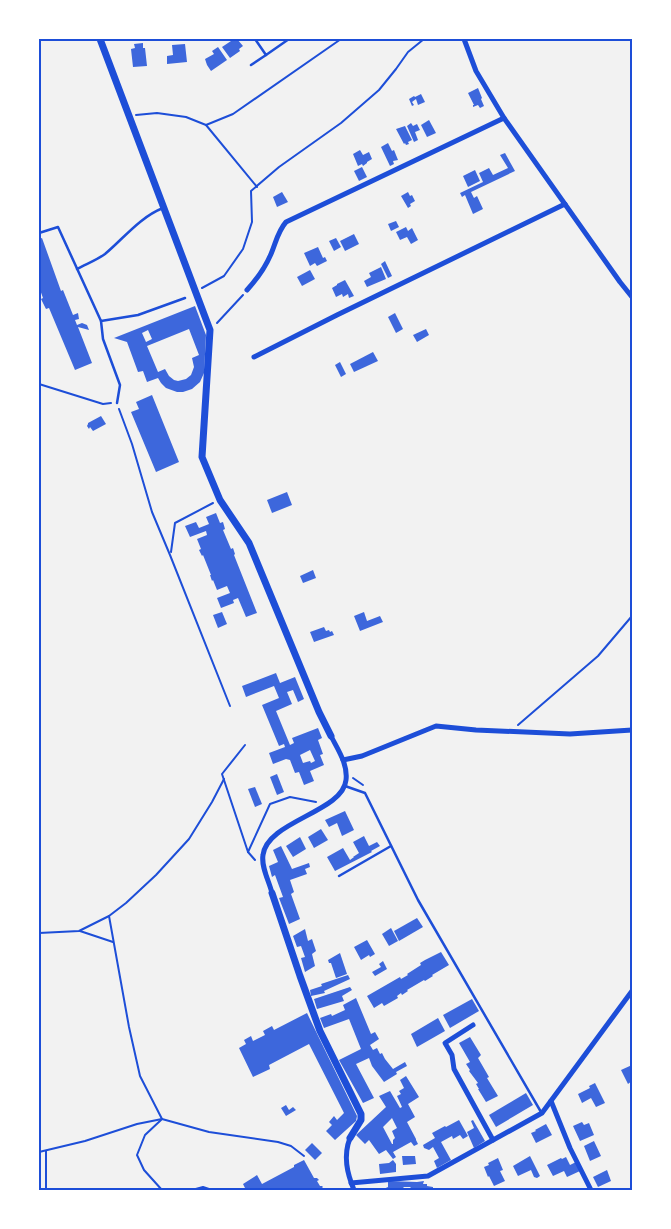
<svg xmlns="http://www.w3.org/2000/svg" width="671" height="1229" viewBox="0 0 671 1229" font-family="Poppins,sans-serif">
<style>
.building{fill:#3d67dc;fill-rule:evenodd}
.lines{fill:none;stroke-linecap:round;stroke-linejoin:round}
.path{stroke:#1d4ed8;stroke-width:2}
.service{stroke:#1d4ed8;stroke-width:2.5}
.minor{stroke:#1d4ed8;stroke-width:5}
.tertiary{stroke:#1d4ed8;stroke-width:7}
.neatline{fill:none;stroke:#1d4ed8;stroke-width:2}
</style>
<rect width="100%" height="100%" fill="#f2f2f2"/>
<g class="building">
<polygon points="234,39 237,39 243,46 239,49 240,51 230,58 222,47"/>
<polygon points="143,43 143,48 145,48 147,66 133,67 131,49 135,48 134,44"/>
<polygon points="185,44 187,62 167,64 167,56 173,55 172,45"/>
<polygon points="218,47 227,60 211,71 207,65 205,59 214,54 212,51"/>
<polygon points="478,88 482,98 481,99 484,106 480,108 478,105 473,107 473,105 474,105 468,93"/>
<polygon points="421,94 425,102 418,105 416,99 412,102 414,105 412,106 409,99 414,96 415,97"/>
<polygon points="429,120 436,133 427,137 421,125"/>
<polygon points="411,123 413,126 417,124 420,130 415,132 418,140 414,142 407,126"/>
<polygon points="405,126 412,140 408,142 409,144 406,145 405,143 404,144 396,129"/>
<polygon points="388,143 392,151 394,150 398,160 393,161 394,164 390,166 381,147"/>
<polygon points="360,150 363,155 369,152 372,159 367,162 367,163 363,166 362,164 358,166 353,154"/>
<polygon points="505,153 515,171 471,192 474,198 477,196 483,209 473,214 465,195 462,197 460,193 483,182 479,173 489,168 493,175 508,168 500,155"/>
<polygon points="362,167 367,177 359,181 354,171"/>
<polygon points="475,170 480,181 468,187 463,176"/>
<polygon points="282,192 288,202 277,207 273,197"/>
<polygon points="408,192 410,196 412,195 415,201 410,204 411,206 408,208 401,196"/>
<polygon points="396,221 399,227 391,231 388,224"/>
<polygon points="406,227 408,231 412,228 418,240 411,244 407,237 400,240 396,232"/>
<polygon points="354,234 359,244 345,251 340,241"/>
<polygon points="42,238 61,291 63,290 73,315 78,313 79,319 75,320 77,325 82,323 87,325 89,330 78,327 92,363 75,370 49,308 46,309 41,299 43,298 39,287 39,239"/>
<polygon points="336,238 341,247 334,251 329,241"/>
<polygon points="318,247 323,258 325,257 327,261 317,266 315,263 310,266 304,253"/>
<polygon points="385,261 392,276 388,278 381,264"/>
<polygon points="381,267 386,279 367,287 364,281 371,277 369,273"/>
<polygon points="310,270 315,279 302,286 297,277"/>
<polygon points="345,280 354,296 349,298 348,294 343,297 342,294 336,297 332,288 337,285 337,284"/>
<path d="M195,306L206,335L204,373L200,382L192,389L183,392H177L166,388L161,383L158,378L147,382L143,371L138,372L127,342L114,338ZM189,329L199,355L192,358L194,367L191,375L186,379L178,381L174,380L169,376L165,369L158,372L147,346ZM148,330L152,339L146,342L142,333Z"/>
<polygon points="395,313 403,329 396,333 388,317"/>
<polygon points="426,329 429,335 417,342 413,335"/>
<polygon points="373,352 378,361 354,372 350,364"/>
<polygon points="340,362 346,374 341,377 335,365"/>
<polygon points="152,395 179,462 156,472 131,412 139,409 136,402"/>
<polygon points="101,416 106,424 93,431 90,427 89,429 87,426 88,424 88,423"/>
<polygon points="287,492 292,505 272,513 267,500"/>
<polygon points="216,513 220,523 223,522 225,529 223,530 231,549 233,548 235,554 234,555 257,613 246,617 238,598 233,600 234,603 221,608 217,598 230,593 227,586 217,590 213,580 212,581 210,575 211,575 203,555 202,556 199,550 201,549 197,539 207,535 206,531 190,537 185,526 196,522 199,528 209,524 206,517"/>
<polygon points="313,570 316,578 303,583 300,576"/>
<polygon points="222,612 227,624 218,628 213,615"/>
<polygon points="364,612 367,621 380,616 383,622 360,631 354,616"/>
<polygon points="324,627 326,631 329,630 330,632 332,631 334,635 314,642 310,632"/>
<path d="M276,673L280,683L295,677L304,699L298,702L293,690L287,692L292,704L276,711L290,745L294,743L292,738L318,728L322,738L318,740L323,754L320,755L324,765L310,771L314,781L304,785L299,772L295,773L290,760L286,759L273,764L269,753L285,747L284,744L279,746L262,705L279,698L274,686L246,697L242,686ZM310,750L315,761L311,763L310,761L303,763L300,755Z"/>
<polygon points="277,774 284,792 277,795 270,777"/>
<polygon points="255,787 262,804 255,807 248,789"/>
<polygon points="345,811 354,830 342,836 337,823 329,827 325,820"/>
<polygon points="321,829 328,840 314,848 308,837"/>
<polygon points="364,836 369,846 377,842 380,846 371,851 372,852 335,871 327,857 343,848 350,860 354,857 353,857 359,853 353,842"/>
<polygon points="300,837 306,849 293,857 286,846"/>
<polygon points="281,846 292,869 309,863 310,867 305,869 307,874 290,880 294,892 291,894 300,919 289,924 279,898 283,897 275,875 272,877 269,866 278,862 273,850"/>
<polygon points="417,918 423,927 399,941 394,931"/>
<polygon points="391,928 398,941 389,946 382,934"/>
<polygon points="305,929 308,941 312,939 316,951 312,954 315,966 305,972 301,958 305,957 301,946 297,947 293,936"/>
<polygon points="367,940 375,954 370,957 369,955 361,960 354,947"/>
<polygon points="441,952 449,965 432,975 433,976 425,981 424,980 407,990 408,991 402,995 401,993 397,996 398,998 384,1006 382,1003 374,1008 367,996 400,977 401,979 408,975 407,974 421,965 420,963 425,960"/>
<polygon points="340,953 347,974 336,978 331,963 329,963 328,960"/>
<polygon points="383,961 387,969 375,976 372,972 381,967 379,964"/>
<polygon points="348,975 350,979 324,991 325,993 311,996 310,990 322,986 321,984"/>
<polygon points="350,987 352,990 342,996 344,1001 317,1009 314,999"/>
<polygon points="356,998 371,1034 375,1032 379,1039 370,1045 373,1050 377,1048 380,1054 382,1053 385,1059 393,1069 405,1062 407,1066 396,1072 397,1074 384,1082 372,1066 369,1058 356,1064 374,1098 363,1103 339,1060 361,1049 349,1019 324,1028 320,1018 331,1014 332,1016 345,1010 343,1005"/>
<polygon points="472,999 479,1011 450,1028 443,1015"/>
<polygon points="307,1013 357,1116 356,1121 335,1140 326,1131 332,1125 329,1122 334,1116 337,1120 344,1113 309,1044 269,1065 270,1069 253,1077 239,1048 246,1044 244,1040 251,1036 253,1041 265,1035 263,1031 272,1026 274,1030"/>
<polygon points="438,1018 445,1031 417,1047 411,1034"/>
<polygon points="470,1037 481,1055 478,1058 489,1077 487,1078 498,1096 486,1102 478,1089 479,1089 476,1084 478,1083 469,1071 470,1070 466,1064 470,1062 459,1043"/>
<polygon points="632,1065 632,1081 628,1084 621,1070"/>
<path d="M406,1076L419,1097L408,1104L415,1117L407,1122L416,1139V1140L418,1144L414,1146L411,1142L393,1152L396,1157L393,1159L386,1150L379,1154L369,1140L365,1144L356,1135L386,1107L379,1096L390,1091L400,1108L402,1107L397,1096L401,1094L399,1091L404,1088L400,1080ZM392,1118L397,1128L392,1131L395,1138L393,1140V1144H392L383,1127Z"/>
<polygon points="595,1083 605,1103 596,1107 591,1098 582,1103 578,1094 590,1088 589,1086"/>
<polygon points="526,1093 533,1105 496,1127 489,1115"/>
<polygon points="286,1105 289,1110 293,1107 296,1110 286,1116 281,1108"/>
<polygon points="459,1120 468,1136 463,1139 460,1135 453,1139 452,1136 441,1142 451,1160 437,1168 434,1161 439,1158 433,1147 429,1150 424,1148 423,1145 435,1138 432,1133 445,1126 446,1127"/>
<polygon points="473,1120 485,1141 474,1148 467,1132 474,1128 471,1121"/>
<polygon points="582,1122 584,1125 589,1123 594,1135 580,1141 573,1126"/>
<polygon points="546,1124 552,1135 536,1143 531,1133 536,1131 535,1130"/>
<polygon points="594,1141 601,1156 590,1161 584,1146"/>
<polygon points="312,1143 322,1153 315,1160 305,1150"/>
<polygon points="402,1156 415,1156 416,1164 403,1165"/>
<polygon points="530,1156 540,1176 537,1178 534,1177 531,1170 518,1176 513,1166"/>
<polygon points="566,1157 570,1165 576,1162 580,1171 567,1177 564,1171 553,1176 547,1165 561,1158 562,1159"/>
<polygon points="498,1158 503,1170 500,1171 505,1181 494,1186 489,1176 488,1177 484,1167 489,1165 488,1163"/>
<polygon points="304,1160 314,1178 317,1178 319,1180 317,1181 320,1186 322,1186 323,1187 322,1188 322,1189 246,1190 243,1184 257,1175 262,1184 294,1167 294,1165"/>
<polygon points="393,1160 396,1164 396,1172 380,1174 379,1164 389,1163"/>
<polygon points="607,1170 611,1181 598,1187 593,1177"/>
<polygon points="388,1181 417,1182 424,1181 423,1184 427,1184 427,1186 433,1187 433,1190 410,1190 412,1189 410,1187 403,1187 406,1190 381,1190 388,1187"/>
</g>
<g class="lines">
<g class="path">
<polyline points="136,115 157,113 186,117 206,125 233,114 341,39"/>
<polyline points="206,125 257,187"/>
<polyline points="202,288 224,276 243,249 252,222 251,191 279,167 341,123 379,90 396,69 408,52 424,39"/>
<polyline points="217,323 243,295"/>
<polyline points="39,384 103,404 111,403"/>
<polyline points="119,409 132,444 152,512 170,555 230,706"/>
<polyline points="171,552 175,523 213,503"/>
<polyline points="518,725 598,656 632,616"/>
<polyline points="245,745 222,774 248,852 255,860"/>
<polyline points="353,778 363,785"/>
<polyline points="248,852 270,804 290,797 316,802"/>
<polyline points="109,916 129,1027 140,1076 162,1119"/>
<polyline points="80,931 113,942"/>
<polyline points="39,933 79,931 109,916 126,903 156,875 189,839 212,802 224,779"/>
<polyline points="161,1120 145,1135 137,1155 144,1170 162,1190"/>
<polyline points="39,1152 85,1141 137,1124 162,1119 209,1132 278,1142 291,1146 304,1156"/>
<polyline points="46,1190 46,1151"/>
<polyline points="192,1190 203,1187 212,1190"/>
</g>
<g class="service">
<polyline points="255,39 266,55 289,39"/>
<polyline points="251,65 266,55"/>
<polyline points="39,233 58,227 101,321 138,315 185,298"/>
<path d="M77,269C86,264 97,260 105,254C123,239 140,217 163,208"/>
<polyline points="101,321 103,339 120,385 117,403"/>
<polyline points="345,786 365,793 418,900 541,1112"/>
<polyline points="339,876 391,846"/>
</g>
<g class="minor">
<polyline points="464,39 476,71 504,118 620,282 632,297"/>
<path d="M247,290C258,278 265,268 271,254C276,242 278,231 286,222L504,118"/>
<polyline points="254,357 337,315 565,204"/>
<polyline points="343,760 362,756 436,726 476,730 570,734 632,730"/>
<path d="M272,893C269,881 261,867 263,855C267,821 343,812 346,780C348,764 338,750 331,736"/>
<polyline points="473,1025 445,1043 452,1055 454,1069 493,1140"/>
<polyline points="551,1101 570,1148 591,1190"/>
<path d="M350,1138C343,1156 347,1173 354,1190"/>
<polyline points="351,1183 428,1176 542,1113 632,991"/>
</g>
<g class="tertiary">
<polyline points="100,39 210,330 202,457 220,500 249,543 319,712 331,736"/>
<polyline points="272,893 300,976 320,1031 361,1114 361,1120 350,1138"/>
</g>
</g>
<rect width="671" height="1229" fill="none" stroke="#ffffff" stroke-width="80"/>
<rect x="40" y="40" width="591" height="1149" class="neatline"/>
</svg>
